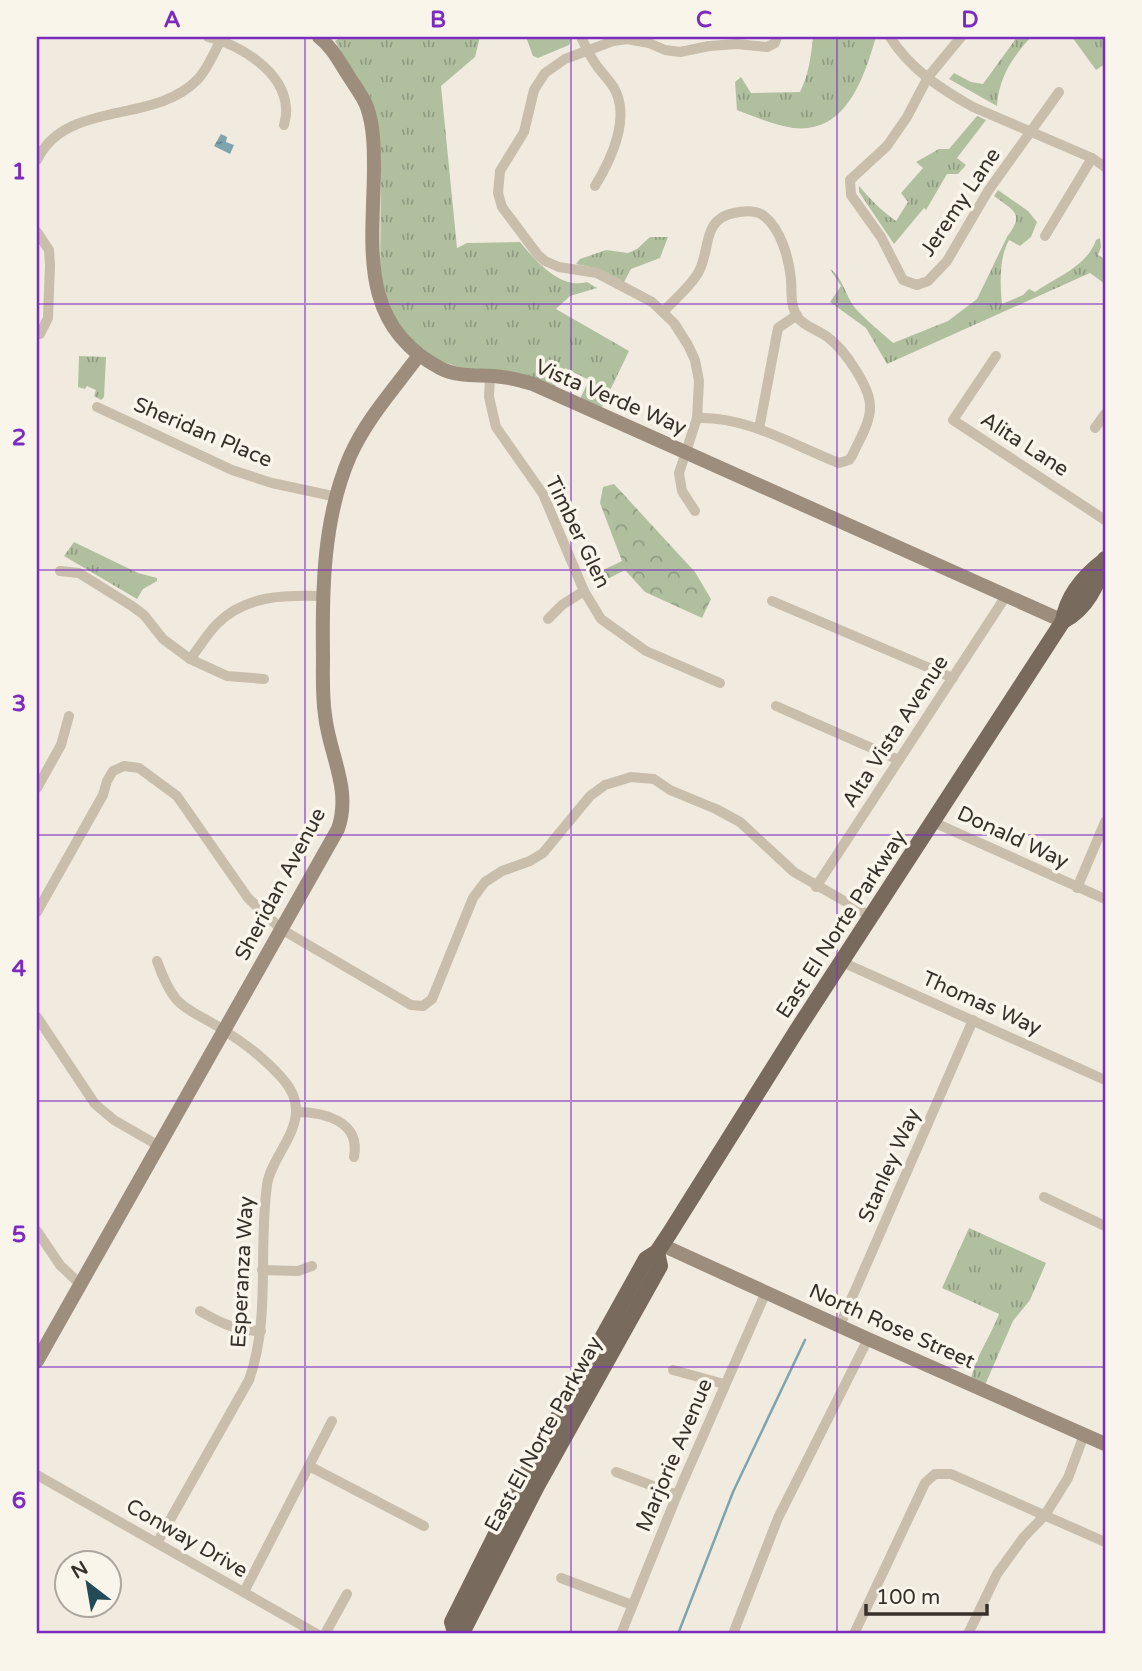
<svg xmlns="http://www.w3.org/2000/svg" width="1142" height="1671" viewBox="0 0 1142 1671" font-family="'Varela Round',sans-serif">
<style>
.grass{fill:url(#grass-tufts)}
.park{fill:url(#park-crowns)}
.garden{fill:#b0c09f}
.water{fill:url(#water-ripples)}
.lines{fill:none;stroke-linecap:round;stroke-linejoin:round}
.stream{stroke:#7fa4ad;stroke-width:2.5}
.street{stroke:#c9bdab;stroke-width:10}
.secondary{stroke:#9d8d7d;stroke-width:14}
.primary{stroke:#786a5c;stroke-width:16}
.grid{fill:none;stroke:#7b2cbf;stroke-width:2;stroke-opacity:0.55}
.labels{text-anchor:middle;stroke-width:7;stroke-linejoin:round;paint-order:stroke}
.street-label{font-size:21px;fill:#37302a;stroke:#f9f5eb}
.neatline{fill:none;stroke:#7b2cbf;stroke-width:2.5}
.grid-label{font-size:23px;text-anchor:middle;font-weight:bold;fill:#7b2cbf}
</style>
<defs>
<pattern id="grass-tufts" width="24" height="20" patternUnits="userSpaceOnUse" patternTransform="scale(1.75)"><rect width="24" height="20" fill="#b0c09f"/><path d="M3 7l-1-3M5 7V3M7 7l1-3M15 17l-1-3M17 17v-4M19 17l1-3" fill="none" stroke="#909c82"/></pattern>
<pattern id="park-crowns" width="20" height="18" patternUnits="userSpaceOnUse" patternTransform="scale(1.75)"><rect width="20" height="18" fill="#b0c09f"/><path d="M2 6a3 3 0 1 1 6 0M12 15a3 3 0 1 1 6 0" fill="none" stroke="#909c82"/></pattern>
<pattern id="water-ripples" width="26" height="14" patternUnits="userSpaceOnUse" patternTransform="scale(1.75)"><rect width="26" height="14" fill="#7fa4ad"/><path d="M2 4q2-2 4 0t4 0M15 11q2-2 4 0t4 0" fill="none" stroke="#69868d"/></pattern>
</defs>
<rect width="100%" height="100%" fill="#f1ebdf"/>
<g class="grass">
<path d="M341,37H480L475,57L441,86L457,248L467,243L520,242C535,260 560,290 587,282L597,288L570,296L556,309L629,351L602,407L580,399L589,380L565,368L555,387L462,368L437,360L415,346L399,329L380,293L381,159L376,120L364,91L335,41Z"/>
<path d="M813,37H876C864,77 847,134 793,128C774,125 755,117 737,110L735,82L741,77L751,93L800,92C809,74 811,56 813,37Z"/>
<path d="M1017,37H1031C1012,58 999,77 997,106L949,79L954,73L971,82L983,84Z"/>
<polygon points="1072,37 1105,37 1105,64 1096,70"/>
<path d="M977,116L986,120L957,158L966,165L958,174H947L926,210L924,208L894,244L859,192V186C870,199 882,211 896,221L908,202L901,193L923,168L916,162L939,149H949Z"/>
<path d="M998,190L1028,211L1037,222L1031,237L1020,246L1009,240C999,258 1000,284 1002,304L1023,295L1029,289L1035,292C1057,277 1087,266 1096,240L1100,238L1101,247L1098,255L1105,259V284L1090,273L887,364L866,328L830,302L841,286L830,269C843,277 845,296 856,309C867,321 881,332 893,343L948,321L977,299L1007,237C1024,214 1016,212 994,196Z"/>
<polygon points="650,237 668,237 660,258 631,269 624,282 599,269 576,264 580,259 606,250 628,253 637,249"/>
<polygon points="79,356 106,357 104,397 101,400 94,396 96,390 87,386 85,389 78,387"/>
<polygon points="74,542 138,573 157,578 157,581 143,589 137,599 64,556"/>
<path d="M969,1228L1046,1263L1030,1300L1013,1321L985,1385L971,1379C975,1357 991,1336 999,1314L942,1288Z"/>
</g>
<polygon class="park" points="614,484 695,572 711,599 702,618 645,592 625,570 596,585 591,576 622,561 600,503 603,487"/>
<polygon class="garden" points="526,37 570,37 571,40 569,45 538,58 533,56"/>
<polygon class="water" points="221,134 227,137 226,142 234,145 230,154 214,146"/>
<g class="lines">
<polyline class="stream" points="678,1634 733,1492 805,1340"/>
<g class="street">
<path d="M208,37C240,45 284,71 286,108C287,114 285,120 284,125"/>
<path d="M581,37C586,47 590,57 597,66C602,73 609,80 614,88C631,118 611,160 595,186"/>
<path d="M890,37C910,69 941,89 973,107L1092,158L1105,167"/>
<polyline points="961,37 928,77 907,117 887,146 850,180 851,195 881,237 903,280 917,285 928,281 947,261 988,191 1059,92"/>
<path d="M37,160C66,99 155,125 198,79C208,68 215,51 222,37"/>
<polyline points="37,232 49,250 50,265 48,318 40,334"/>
<polyline points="1045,236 1092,158"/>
<path d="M663,312C674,300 690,287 698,273C711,252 701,219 734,213C743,211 756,210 764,216C781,229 789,259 791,279C792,292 790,302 796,315C803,327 820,330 830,339C845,351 870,387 870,406C871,422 858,442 852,456L849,460L839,463C794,446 748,416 697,418"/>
<polyline points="996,356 953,420 1105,520"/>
<polyline points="490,376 489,397 496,427 543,494 584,591 601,619 646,651 720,683"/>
<polyline points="97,407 232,470 272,483 337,497"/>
<polyline points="1095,428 1105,414"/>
<polyline points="759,429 778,328 797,315"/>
<polyline points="695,511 682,491 679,473 697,418 699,381 695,360 688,345 674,323 652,302 597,273 559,267 545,261 538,255 502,207 498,193 500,171 524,132 534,90 545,73 565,59 613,41 627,39 649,43 665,50 680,52 709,46 737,44 767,47 775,43 777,37"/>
<polyline points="60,571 79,573 132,606 144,615 163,639 190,659 227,676 264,679"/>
<polyline points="772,601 953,678"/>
<polyline points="548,619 562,605 584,591"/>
<path d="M190,659C199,648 207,634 217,624C245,595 285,595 322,596"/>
<polyline points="776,706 899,760"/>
<polyline points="37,788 61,745 69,716"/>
<polyline points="933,822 1105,899"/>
<polyline points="816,887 1006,596"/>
<polyline points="1077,888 1105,822"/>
<polyline points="37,912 103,795 107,781 113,771 124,766 139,768 177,796 248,898 281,929 411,1005 423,1006 432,999 473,898 485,882 502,871 530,861 543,853 590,796 605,785 631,777 654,779 670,790 716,809 740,822 794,872 872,917"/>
<polyline points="842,962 1105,1080"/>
<polyline points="37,1017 95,1104 114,1120 159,1146"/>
<path d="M296,1112C324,1112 361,1121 354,1157"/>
<polyline points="1044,1197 1105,1226"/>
<polyline points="37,1231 60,1265 80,1284"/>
<polyline points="262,1270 298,1271 312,1266"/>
<path d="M200,1311C220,1323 237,1331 261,1331"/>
<polyline points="840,1325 973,1020"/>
<polyline points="673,1370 724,1384"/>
<polyline points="309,1466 424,1526"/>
<polyline points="616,1472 677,1495"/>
<polyline points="37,1475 317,1634"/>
<path d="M157,1543L249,1380C271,1318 258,1250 267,1185C272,1150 319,1119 282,1078C265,1059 242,1041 220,1028C207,1019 186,1011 176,999C167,988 162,975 157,961"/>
<polyline points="561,1578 632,1605"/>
<polyline points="244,1592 332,1421"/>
<polyline points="325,1634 347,1594"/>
<polyline points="621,1634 677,1495 766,1292"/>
<polyline points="733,1634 778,1518 868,1339"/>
<polyline points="854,1634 925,1483 935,1474 951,1474 1105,1542"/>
<polyline points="968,1634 997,1574 1023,1538 1045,1515 1068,1478 1084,1435"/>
</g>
<g class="secondary">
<path d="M319,37C332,47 339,61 348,75C354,85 363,96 367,107C374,127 374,149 374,170C373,247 358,325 440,368C459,378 481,374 502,377C513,378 523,381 533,384L1063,621"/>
<polyline points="662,1245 868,1339 1105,1444"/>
<path d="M37,1361L338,829C352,789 329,754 325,715C322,695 323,675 323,656C322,590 323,518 350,456C367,418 395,388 419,355"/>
</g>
<g class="primary">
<path d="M1063,621C1087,609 1098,584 1105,559"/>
<path d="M455,1632L452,1622L524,1478L646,1259L657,1252L669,1234L797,1030L1063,621C1067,596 1085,575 1105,560"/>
<polyline points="454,1634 464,1629 537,1486 660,1266 657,1252"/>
</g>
</g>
<path class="grid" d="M305,37V1634M571,37V1634M837,37V1634M37,304H1105M37,570H1105M37,835H1105M37,1101H1105M37,1367H1105"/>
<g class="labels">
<g class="street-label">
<text transform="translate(960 202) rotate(-56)" y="7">Jeremy Lane</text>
<text transform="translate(611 397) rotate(23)" y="7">Vista Verde Way</text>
<text transform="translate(203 432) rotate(23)" y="7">Sheridan Place</text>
<text transform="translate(1025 444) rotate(33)" y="7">Alita Lane</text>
<text transform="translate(578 532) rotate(64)" y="7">Timber Glen</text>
<text transform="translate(895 731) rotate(-57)" y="7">Alta Vista Avenue</text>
<text transform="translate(1013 837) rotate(25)" y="7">Donald Way</text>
<text transform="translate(280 884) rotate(-62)" y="7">Sheridan Avenue</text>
<text transform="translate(841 924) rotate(-57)" y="7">East El Norte Parkway</text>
<text transform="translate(982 1003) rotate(24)" y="7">Thomas Way</text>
<text transform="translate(889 1165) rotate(-66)" y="7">Stanley Way</text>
<text transform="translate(242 1272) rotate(-87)" y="7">Esperanza Way</text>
<text transform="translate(892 1326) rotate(24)" y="7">North Rose Street</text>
<text transform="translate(543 1434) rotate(-61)" y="7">East El Norte Parkway</text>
<text transform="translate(674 1455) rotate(-67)" y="7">Marjorie Avenue</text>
<text transform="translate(187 1538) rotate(30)" y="7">Conway Drive</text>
</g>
</g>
<rect width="1142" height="1671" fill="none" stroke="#f9f5eb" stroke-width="77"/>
<g transform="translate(88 1584) rotate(329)"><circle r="33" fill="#f9f5eb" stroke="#aba69e" stroke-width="2"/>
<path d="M0-5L12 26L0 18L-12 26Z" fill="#224b57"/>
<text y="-10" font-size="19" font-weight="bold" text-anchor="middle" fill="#37302a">N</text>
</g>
<path d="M866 1604v10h121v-10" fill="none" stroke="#37302a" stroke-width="3.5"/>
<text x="876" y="1604" font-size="21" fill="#37302a" stroke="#f9f5eb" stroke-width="5" paint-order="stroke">100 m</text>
<rect x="38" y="38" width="1066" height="1594" class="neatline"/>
<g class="grid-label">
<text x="172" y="27">A</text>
<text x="438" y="27">B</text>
<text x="704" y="27">C</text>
<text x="970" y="27">D</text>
<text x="19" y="179">1</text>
<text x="19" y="445">2</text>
<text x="19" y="711">3</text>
<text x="19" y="976">4</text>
<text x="19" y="1242">5</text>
<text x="19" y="1508">6</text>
</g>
</svg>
